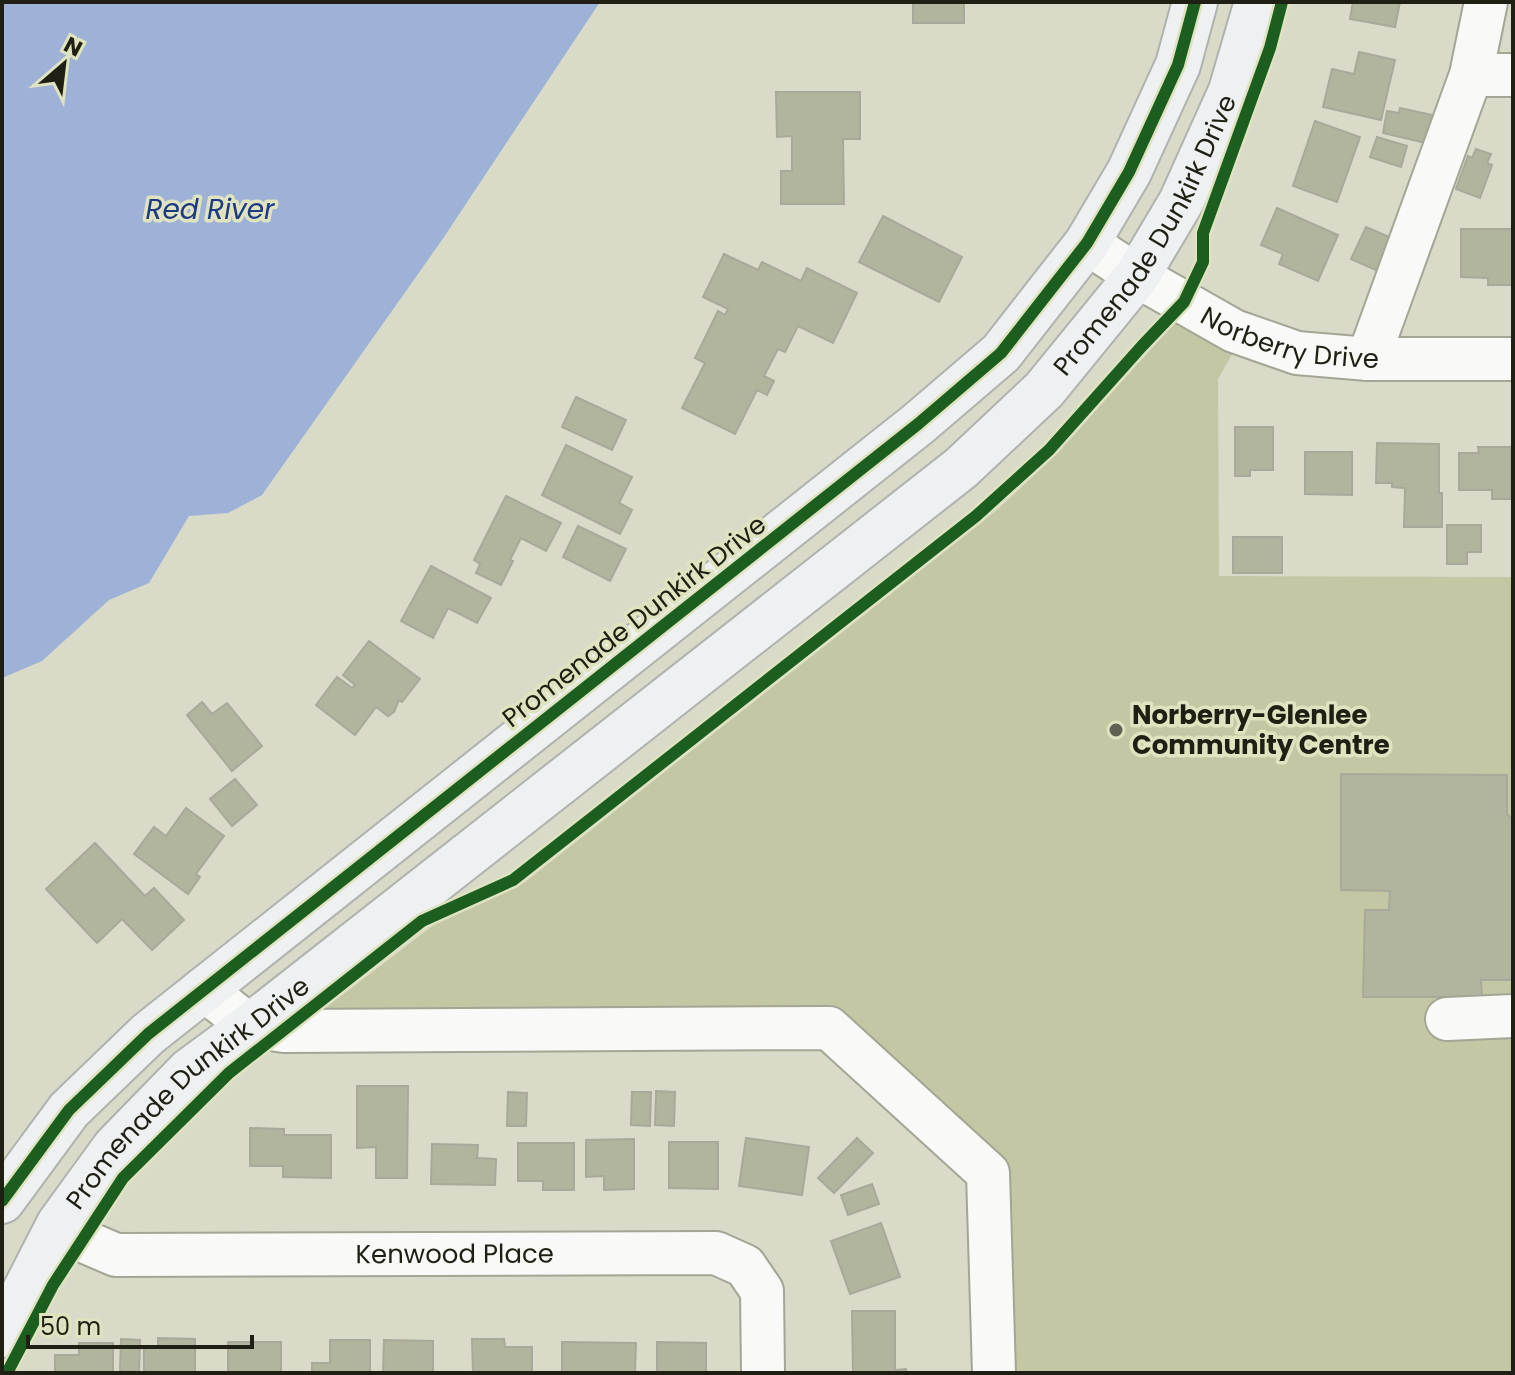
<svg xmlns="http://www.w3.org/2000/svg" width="1515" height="1375" viewBox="0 0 1515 1375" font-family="Poppins,sans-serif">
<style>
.green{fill:#c4c7a4}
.water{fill:#9eb2d8}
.building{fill:#b2b59e;stroke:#a8a99a;stroke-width:2}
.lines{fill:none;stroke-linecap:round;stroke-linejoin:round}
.minor-casing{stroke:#a3a595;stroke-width:46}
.major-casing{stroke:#afb2af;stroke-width:48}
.minor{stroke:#f9faf7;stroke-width:42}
.major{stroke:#eef0f1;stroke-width:44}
.cycleway-casing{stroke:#dfe3c0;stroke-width:17}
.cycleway{stroke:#1b5e20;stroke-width:12}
.poi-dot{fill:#606152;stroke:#dfe3c0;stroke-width:3}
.labels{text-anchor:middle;stroke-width:7;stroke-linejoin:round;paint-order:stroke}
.street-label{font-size:26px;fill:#1f2013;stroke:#dfe3c0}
.poi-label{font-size:26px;font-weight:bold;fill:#1f2013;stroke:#dfe3c0;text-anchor:start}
.water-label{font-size:28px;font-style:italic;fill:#1e3a83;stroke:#dfe3c0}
</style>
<rect width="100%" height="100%" fill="#d9dbc8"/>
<polygon class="green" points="1183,314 1238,344 1218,379 1219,576 1513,577 1513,1373 994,1373 993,1169 831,1020 284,1031 333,1002 435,924 525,882 997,510 1045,465"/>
<polygon class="water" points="2,2 600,2 442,240 262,495 228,513 189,516 149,583 109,600 42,661 2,678"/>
<g class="building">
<rect x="913" y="2" width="51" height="21"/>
<polygon points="1353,2 1400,2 1395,27 1350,19"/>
<polygon points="1359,52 1395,60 1381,120 1323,107 1332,69 1354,74"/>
<polygon points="776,92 860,92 860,139 843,139 844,204 781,204 781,171 792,171 792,136 777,137"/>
<polygon points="1400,108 1432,115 1426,143 1383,133 1387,111 1399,113"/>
<polygon points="1315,121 1360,137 1337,202 1293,186"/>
<polygon points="1377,137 1407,146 1401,167 1370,157"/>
<polygon points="1476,149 1491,154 1487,163 1492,165 1480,198 1456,189 1468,156 1472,158"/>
<polygon points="1277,208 1338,235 1318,281 1279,264 1283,254 1261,245"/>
<polygon points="883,216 962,257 939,302 859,262"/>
<polygon points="1366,227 1394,239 1380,272 1351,259"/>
<polygon points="1461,229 1513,229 1513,285 1488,285 1488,278 1461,277"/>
<polygon points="724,254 758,270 762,262 801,281 807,268 857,293 833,343 798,326 785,352 778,349 764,376 774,381 767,395 757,390 735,434 682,408 705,363 695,358 718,311 725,315 728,309 703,297"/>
<polygon points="576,397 626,420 612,450 562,427"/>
<polygon points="1235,427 1273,427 1273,470 1250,470 1250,476 1235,476"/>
<polygon points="1377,443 1439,444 1439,493 1442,493 1442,527 1404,527 1405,488 1392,487 1392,483 1376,483"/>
<polygon points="566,445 632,477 619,503 632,510 620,534 542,495"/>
<polygon points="1478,447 1511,447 1511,499 1492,499 1492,490 1459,490 1459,453 1479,453"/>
<polygon points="1305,452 1352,452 1352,495 1305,494"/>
<polygon points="506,496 561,523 546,551 521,538 510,560 513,561 501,585 476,573 480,564 474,560"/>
<polygon points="1447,525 1481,525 1481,552 1467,552 1467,564 1447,564"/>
<polygon points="578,526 626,549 610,581 563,557"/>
<rect x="1233" y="537" width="49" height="36"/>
<polygon points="431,566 491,598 477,623 448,608 433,638 401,621"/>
<polygon points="369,641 420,679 402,702 399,700 394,712 388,716 376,707 355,735 316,705 337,677 352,688 355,685 343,675"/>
<polygon points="202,702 212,714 227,703 262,746 232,771 187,715"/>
<polygon points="1341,774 1507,775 1507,814 1513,820 1513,980 1481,980 1482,997 1363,997 1365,910 1389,910 1390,891 1341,890"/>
<polygon points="235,779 257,805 232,826 210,799"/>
<polygon points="186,808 224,836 196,874 200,877 188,894 134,854 154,827 166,836"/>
<polygon points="95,843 145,896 154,888 184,920 152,950 122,919 97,943 46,889"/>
<polygon points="357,1086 408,1086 407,1178 376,1178 376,1147 357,1148"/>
<polygon points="656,1091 675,1092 674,1126 655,1125"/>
<polygon points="508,1092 527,1093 526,1126 507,1126"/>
<polygon points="632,1092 651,1092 650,1126 631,1125"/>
<polygon points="250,1128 284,1129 284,1135 331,1135 331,1178 283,1177 283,1166 250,1166"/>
<polygon points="746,1138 809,1147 802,1195 739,1186"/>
<polygon points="857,1138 873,1153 834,1193 818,1178"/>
<polygon points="634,1139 634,1189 604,1190 604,1176 586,1177 586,1140"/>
<polygon points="669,1142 718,1142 718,1189 669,1188"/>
<polygon points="518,1143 574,1143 574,1190 543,1190 543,1181 518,1181"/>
<polygon points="432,1144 478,1145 477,1158 496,1159 495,1185 431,1184"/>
<polygon points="872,1184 879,1204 848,1215 841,1195"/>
<polygon points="881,1223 900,1277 850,1294 831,1241"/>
<polygon points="852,1311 895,1311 895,1370 906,1369 906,1373 853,1373"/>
<polygon points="158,1338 195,1339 195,1373 144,1373 144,1346 158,1346"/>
<polygon points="121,1339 140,1340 139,1372 120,1371"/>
<polygon points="472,1339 504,1339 505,1347 532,1347 532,1373 473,1373"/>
<polygon points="330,1340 370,1340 370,1373 312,1373 312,1363 330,1363"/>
<polygon points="384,1340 433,1341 433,1373 383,1373"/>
<rect x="228" y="1342" width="53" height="31"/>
<polygon points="562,1342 636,1343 635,1373 562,1373"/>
<polygon points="657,1342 706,1343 706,1373 657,1373"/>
<polygon points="79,1343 113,1343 113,1373 55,1373 55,1355 79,1355"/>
</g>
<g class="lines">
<g class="minor-casing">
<g id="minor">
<polyline points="1471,75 1513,75"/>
<path id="s1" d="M1087,243L1137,276L1234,331L1297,353L1368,359H1513"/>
<polyline points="1368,359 1471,75 1486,2"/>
<polyline points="203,989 250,1026 284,1031 829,1028 988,1173 994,1373"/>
<polyline points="1447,1019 1513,1016"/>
<path id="s2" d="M59,1224L81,1240L116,1255L716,1253L745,1266L762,1291L763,1373"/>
</g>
</g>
<g class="major-casing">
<g id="major">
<polyline points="2,1201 69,1110 148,1034 918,424 1001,353 1087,243 1129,172 1178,65 1195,2"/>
<path id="s3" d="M2,1335L59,1224L115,1147L189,1071L250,1026L961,468L1044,390L1137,276L1181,202L1231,91L1257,2"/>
</g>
</g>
<use href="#minor" class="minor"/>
<use href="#major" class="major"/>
<g class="cycleway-casing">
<g id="cycleway">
<polyline points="2,1201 69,1110 148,1034 918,424 1001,353 1087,243 1129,172 1178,65 1195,2"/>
<polyline points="7,1373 53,1285 123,1178 229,1073 422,921 513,880 976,516 1049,450 1142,346 1184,302 1203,262 1203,233 1270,48 1282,2"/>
</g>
</g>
<use href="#cycleway" class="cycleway"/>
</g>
<circle class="poi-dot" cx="1116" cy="730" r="8"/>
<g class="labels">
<g class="street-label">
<text dy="9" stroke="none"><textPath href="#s3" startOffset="1606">Promenade Dunkirk Drive</textPath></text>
<text dy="9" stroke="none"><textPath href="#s1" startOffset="228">Norberry Drive</textPath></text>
<text transform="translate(634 621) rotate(-38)" y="9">Promenade Dunkirk Drive</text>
<text dy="9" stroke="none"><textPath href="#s3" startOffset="310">Promenade Dunkirk Drive</textPath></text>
<text dy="9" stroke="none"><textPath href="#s2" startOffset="404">Kenwood Place</textPath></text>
</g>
<g class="poi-label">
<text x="1132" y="724">Norberry-Glenlee<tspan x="1132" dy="30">Community Centre</tspan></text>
</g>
<g class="water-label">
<text x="210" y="219">Red River</text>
</g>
</g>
<rect width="1515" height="1375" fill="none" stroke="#1f2013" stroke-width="8"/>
<g transform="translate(64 64) rotate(28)" stroke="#dfe3c0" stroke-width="6" paint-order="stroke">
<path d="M0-6L14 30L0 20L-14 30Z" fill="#1f2013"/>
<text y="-12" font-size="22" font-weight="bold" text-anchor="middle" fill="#1f2013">N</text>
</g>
<path d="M28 1335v12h224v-12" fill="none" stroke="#1f2013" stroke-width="4"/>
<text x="40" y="1335" font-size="24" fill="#1f2013" stroke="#dfe3c0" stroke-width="6" paint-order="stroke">50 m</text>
</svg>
